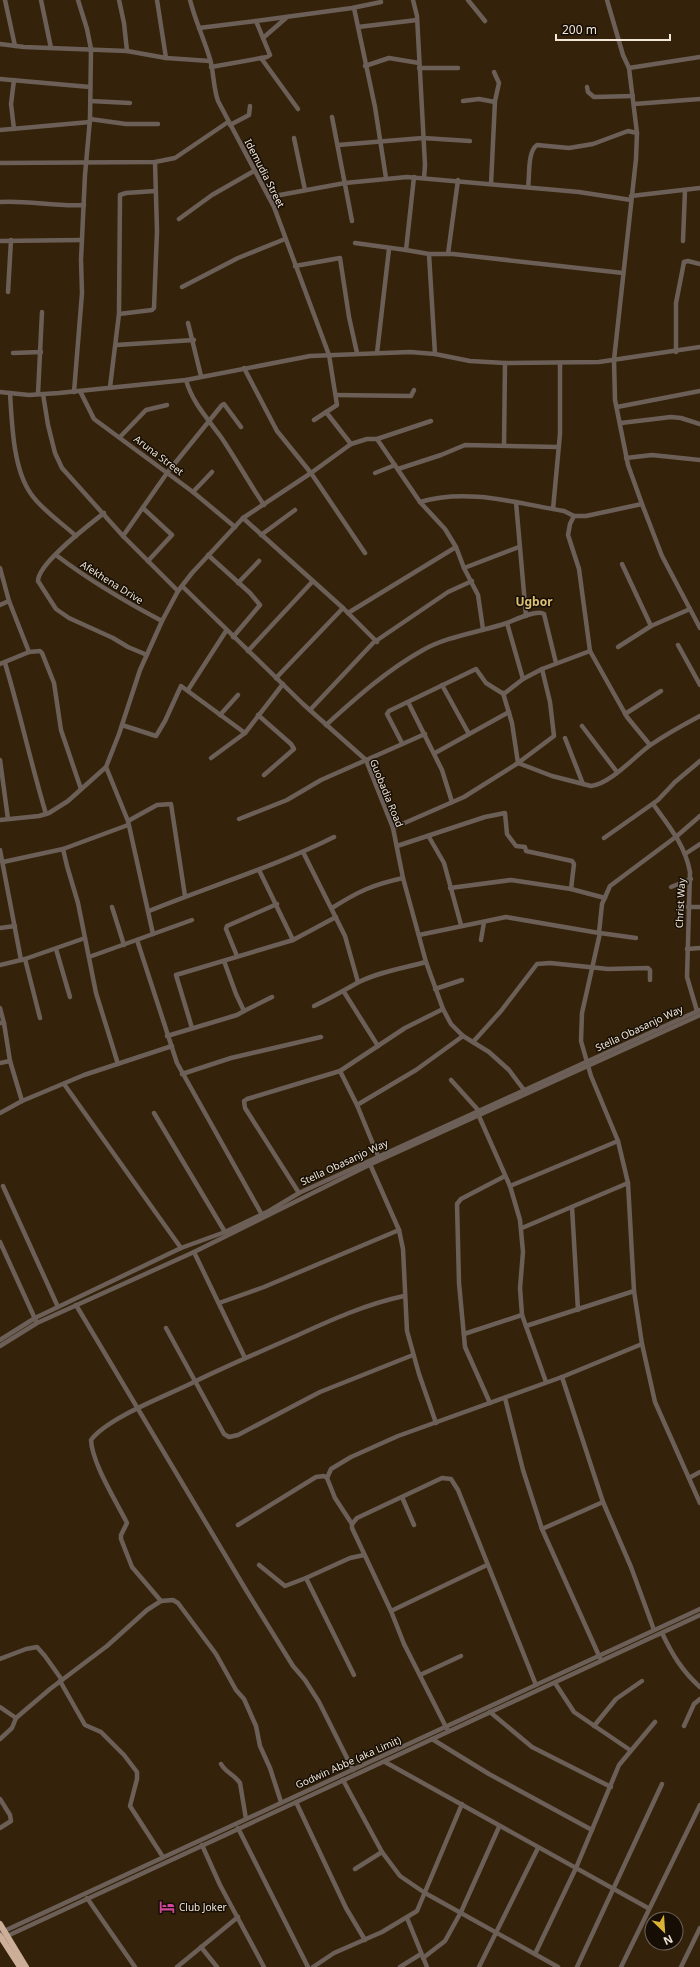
<svg xmlns="http://www.w3.org/2000/svg" width="700" height="1967" viewBox="0 0 700 1967" font-family="'Noto Sans',sans-serif">
<style>
.lines{fill:none;stroke-linecap:round;stroke-linejoin:round}
.minor{stroke:#6c5f57;stroke-width:4.5}
.highway{stroke:#ccae99;stroke-width:6}
.labels{text-anchor:middle;stroke-width:3;stroke-linejoin:round;paint-order:stroke}
.street-label{font-size:10px;fill:#f1e6d7;stroke:#160e05}
.poi-label{font-size:10px;fill:#f1e6d7;stroke:#160e05;text-anchor:start}
.quarter-label{font-size:12px;font-weight:bold;fill:#ddc175;stroke:#160e05}
</style>
<rect width="100%" height="100%" fill="#34230a"/>
<g class="lines">
<g class="minor">
<polyline points="5,0 15,46"/>
<polyline points="41,0 51,48"/>
<polyline points="119,0 124,23 127,51"/>
<path d="M190,0C195,20 204,39 210,59C214,73 213,87 218,101L274,207L329,355L337,405L314,420"/>
<polyline points="413,0 417,16 425,165 424,178"/>
<polyline points="468,0 485,21"/>
<polyline points="607,0 623,55 629,68 637,133 636,159 614,360 615,400 628,465 642,504 662,556 700,628"/>
<polyline points="354,8 375,107 386,178"/>
<polyline points="358,27 417,20"/>
<polyline points="199,28 256,21"/>
<polyline points="263,38 286,18"/>
<polyline points="0,44 24,47 127,51 166,58 157,0"/>
<polyline points="166,58 210,61"/>
<polyline points="261,58 298,109"/>
<polyline points="365,66 389,58 419,63"/>
<polyline points="211,67 267,57 270,55 256,21 352,8 381,2"/>
<polyline points="419,68 458,68"/>
<polyline points="629,68 700,57"/>
<polyline points="0,79 90,87"/>
<polyline points="14,80 11,104 14,129"/>
<polyline points="587,87 588,92 594,97 633,96"/>
<polyline points="90,101 130,103"/>
<polyline points="463,101 479,99 495,102"/>
<polyline points="634,104 700,99"/>
<polyline points="332,117 352,221"/>
<polyline points="90,119 126,124 158,124"/>
<polyline points="230,125 249,115 250,106"/>
<polyline points="0,130 90,122"/>
<polyline points="294,138 305,190"/>
<polyline points="338,145 423,138 470,141"/>
<polyline points="0,163 155,162 175,158 228,122"/>
<polyline points="414,177 406,250 429,254 435,354"/>
<polyline points="491,184 495,101 499,83 494,72"/>
<path d="M528,187C530,176 527,152 537,145L569,148L593,144L628,131L637,133"/>
<polyline points="631,196 700,188"/>
<polyline points="269,197 345,183 407,177 579,192 631,200"/>
<path d="M0,202C28,200 56,207 84,205"/>
<polyline points="179,219 212,195 254,171"/>
<polyline points="0,241 82,240"/>
<polyline points="683,241 685,190"/>
<polyline points="355,243 406,250"/>
<polyline points="429,254 453,254 623,273"/>
<polyline points="448,254 458,180"/>
<polyline points="295,266 340,258 349,317 357,353"/>
<polyline points="182,287 238,258 285,239"/>
<polyline points="8,292 11,240"/>
<polyline points="119,314 152,310 154,308 157,231 155,162"/>
<polyline points="188,323 201,376"/>
<polyline points="116,345 194,340"/>
<polyline points="676,352 676,303 684,262 688,261 700,264"/>
<polyline points="13,353 41,352"/>
<polyline points="377,353 389,249"/>
<path d="M186,380C192,402 208,419 221,437C236,459 249,483 264,505"/>
<polyline points="110,387 119,314 120,195 126,193 155,191"/>
<polyline points="80,391 94,419 193,492 235,527"/>
<polyline points="0,392 29,395 59,393 186,380 310,356 410,352 435,354 470,361 505,363 599,362 700,347"/>
<polyline points="74,392 82,293 81,260 85,175 90,119 91,49 87,29 78,0"/>
<path d="M10,393C12,424 13,469 31,494C42,510 62,523 76,536"/>
<polyline points="38,394 42,312"/>
<polyline points="43,394 48,425 55,453 62,468 123,536"/>
<polyline points="336,395 411,396 414,390"/>
<polyline points="617,407 700,391"/>
<polyline points="326,412 351,444"/>
<polyline points="621,423 671,417 681,418 700,424"/>
<polyline points="120,437 146,410 167,405"/>
<polyline points="377,439 420,502 445,529 456,547 464,568 478,595 483,629"/>
<polyline points="504,446 505,363"/>
<polyline points="626,458 652,455 700,460"/>
<polyline points="398,469 441,455 465,445 558,447"/>
<polyline points="375,473 395,465"/>
<polyline points="193,492 212,472"/>
<path d="M420,502C467,488 516,503 564,511L574,516H586L642,504"/>
<polyline points="516,502 526,616"/>
<polyline points="143,508 172,535 148,561"/>
<polyline points="553,509 560,434 560,363"/>
<path d="M104,513C89,525 38,563 38,581L56,609L69,618L113,638L128,647L147,655"/>
<polyline points="574,516 570,524 568,535 579,569 590,651 627,717 650,745"/>
<polyline points="243,518 343,608 377,642"/>
<polyline points="261,535 295,510"/>
<polyline points="365,553 311,473 351,444 367,439 377,439 431,421"/>
<path d="M56,555C89,580 124,601 162,621"/>
<polyline points="208,555 250,593 260,605 233,637"/>
<polyline points="622,564 651,626"/>
<polyline points="0,568 9,601 29,652"/>
<polyline points="464,568 519,547"/>
<polyline points="238,583 259,561"/>
<polyline points="182,586 303,704 366,760 393,828 403,878 426,962 443,1009 451,1024 463,1036 489,1052 509,1070 524,1090"/>
<polyline points="178,591 123,536 167,473 222,405 224,404 241,427"/>
<polyline points="0,605 9,601"/>
<polyline points="348,613 456,547"/>
<polyline points="507,623 523,679"/>
<polyline points="678,645 700,685"/>
<polyline points="618,647 651,626 690,609"/>
<polyline points="248,651 312,582"/>
<path d="M5,663C20,713 31,764 46,814"/>
<polyline points="0,664 29,652 40,651 42,653 54,683 61,730 81,789"/>
<polyline points="276,678 343,608"/>
<polyline points="442,685 469,734"/>
<polyline points="188,690 226,631"/>
<polyline points="408,702 442,770 452,802"/>
<polyline points="310,710 373,643 448,592 472,581"/>
<polyline points="625,714 661,691"/>
<polyline points="220,715 238,695"/>
<polyline points="258,715 291,744 294,749 264,775"/>
<polyline points="122,725 156,736 165,721 181,686 245,733 283,684"/>
<path d="M326,725C356,698 387,670 423,650C448,636 480,632 507,623C515,620 537,609 544,614L556,663"/>
<polyline points="582,726 617,772"/>
<polyline points="565,738 583,784"/>
<polyline points="402,743 387,714 389,711 476,669 486,683 502,693 505,693 523,679 542,669 590,651"/>
<polyline points="435,753 509,712"/>
<polyline points="211,758 245,733"/>
<polyline points="0,760 8,819"/>
<path d="M518,763L552,776L591,786C610,784 633,758 649,746C665,735 683,725 700,716"/>
<polyline points="518,763 554,736 550,702 542,669"/>
<polyline points="106,767 128,821 153,934"/>
<path d="M653,804C669,826 685,845 690,872L687,977L697,1011"/>
<polyline points="700,816 677,836 610,886 602,904 599,933 600,933 582,1013 581,1041 591,1076 618,1141 628,1183 634,1291 642,1344 655,1402 700,1503"/>
<polyline points="239,819 287,800 321,780 425,734"/>
<polyline points="0,820 39,816 49,813 68,801 106,767 119,734 140,670 162,621 178,591 192,573 243,518 311,473 277,431 244,368"/>
<polyline points="128,821 157,805 171,804 185,896"/>
<polyline points="393,828 464,797 518,763 512,723 503,693"/>
<polyline points="429,837 444,863 461,925"/>
<polyline points="604,838 658,800 675,782 700,761"/>
<polyline points="397,846 485,817 505,813 507,834 516,846 525,847 526,851 572,861 574,864 571,889"/>
<polyline points="63,849 128,825"/>
<polyline points="0,850 21,960"/>
<polyline points="303,852 345,936 358,982"/>
<polyline points="685,854 700,844"/>
<polyline points="3,862 63,849 67,866 78,903 96,993 118,1064"/>
<polyline points="259,870 293,940"/>
<polyline points="671,887 691,879"/>
<polyline points="450,888 511,880 571,889 605,898"/>
<polyline points="112,907 124,945"/>
<polyline points="688,907 700,907"/>
<path d="M332,908C359,891 372,885 403,878"/>
<path d="M149,911C210,886 274,867 334,837"/>
<polyline points="0,928 15,926"/>
<polyline points="600,933 636,938"/>
<polyline points="419,935 506,917 599,933"/>
<polyline points="137,940 177,1063 261,1213"/>
<polyline points="481,940 484,922"/>
<polyline points="56,949 70,997"/>
<polyline points="687,949 700,948"/>
<polyline points="237,956 226,929 227,926 277,904"/>
<polyline points="89,957 192,920"/>
<polyline points="25,959 40,1018"/>
<polyline points="0,965 25,959 85,938"/>
<polyline points="435,989 462,980"/>
<polyline points="344,992 378,1046"/>
<path d="M314,1006C329,999 343,991 357,983C378,972 404,968 426,962"/>
<polyline points="0,1008 4,1023"/>
<polyline points="244,1011 272,997"/>
<polyline points="0,1023 4,1023 10,1061 22,1101"/>
<polyline points="192,1028 176,975 293,940 336,917"/>
<polyline points="167,1036 237,1015 244,1011 236,994 224,961"/>
<polyline points="473,1042 501,1011 537,964 550,963 608,969 648,968 650,970 650,980"/>
<polyline points="0,1063 10,1061"/>
<polyline points="340,1071 405,1028 443,1009"/>
<polyline points="182,1074 231,1058 321,1037"/>
<polyline points="451,1080 479,1111"/>
<polyline points="64,1084 181,1248"/>
<polyline points="357,1105 416,1070 463,1036"/>
<polyline points="0,1113 22,1101 84,1075 172,1046"/>
<polyline points="154,1113 225,1232"/>
<polyline points="478,1114 510,1186 520,1220 523,1252 520,1288 522,1315 546,1382"/>
<polyline points="369,1162 399,1230 403,1249 407,1331 419,1374 436,1423"/>
<polyline points="3,1186 58,1307"/>
<polyline points="510,1186 618,1141"/>
<polyline points="299,1193 245,1108 244,1101 247,1099 340,1071 357,1105 378,1156"/>
<polyline points="572,1207 578,1310"/>
<polyline points="522,1228 628,1183"/>
<polyline points="0,1242 36,1321"/>
<polyline points="194,1252 245,1358"/>
<polyline points="219,1303 264,1287 399,1230"/>
<polyline points="76,1305 246,1590 293,1666 305,1680 319,1702 353,1770"/>
<polyline points="526,1326 634,1291"/>
<polyline points="166,1328 224,1434 229,1437 238,1435 320,1392 413,1355"/>
<polyline points="464,1334 522,1315"/>
<polyline points="0,1340 35,1318 58,1307 181,1248 225,1232 269,1211 299,1193 700,1010"/>
<polyline points="0,1346 37,1323 194,1252 371,1164 700,1015"/>
<polyline points="562,1377 603,1502 631,1567 654,1630"/>
<polyline points="505,1398 523,1470 542,1529 600,1658"/>
<polyline points="490,1403 465,1347 459,1283 457,1204 461,1199 505,1176"/>
<polyline points="689,1478 700,1472"/>
<polyline points="402,1497 414,1525"/>
<polyline points="352,1524 335,1498 327,1478 331,1469 351,1457 398,1436 562,1377 642,1344"/>
<polyline points="238,1525 316,1477 324,1476 327,1478"/>
<polyline points="542,1529 603,1502"/>
<polyline points="259,1565 285,1586 306,1578"/>
<polyline points="391,1611 487,1565"/>
<path d="M662,1633C672,1654 682,1671 700,1687"/>
<polyline points="0,1659 26,1649 37,1647 45,1656 62,1680"/>
<polyline points="354,1675 306,1578 350,1558 364,1555"/>
<polyline points="420,1675 461,1656"/>
<polyline points="60,1681 85,1725 101,1732 124,1755 137,1772 137,1779 130,1806 163,1857"/>
<polyline points="555,1683 574,1712 630,1750"/>
<polyline points="0,1707 16,1718"/>
<polyline points="490,1712 532,1747 611,1787"/>
<polyline points="594,1726 616,1699 642,1681"/>
<polyline points="684,1726 694,1704 700,1699"/>
<polyline points="447,1729 404,1644 391,1611 352,1528 352,1524 357,1518 442,1478 451,1479 458,1490 536,1685"/>
<polyline points="0,1739 12,1728 16,1718 50,1689 107,1646 147,1610 161,1601"/>
<polyline points="432,1739 489,1774 592,1830"/>
<polyline points="385,1762 648,1908"/>
<path d="M221,1764C226,1773 235,1775 240,1783L246,1819"/>
<polyline points="343,1780 382,1852 400,1876 425,1893 558,1967"/>
<polyline points="0,1799 10,1815 11,1821 0,1828"/>
<path d="M281,1802L270,1768L260,1746L256,1726L244,1699L236,1690L216,1654L178,1603L173,1600L161,1601L132,1567L121,1539V1535L127,1523C116,1501 92,1463 91,1440C108,1417 169,1395 196,1381C229,1365 262,1351 296,1336C331,1320 366,1304 404,1296"/>
<polyline points="296,1802 346,1908 365,1940"/>
<polyline points="238,1828 308,1967"/>
<polyline points="202,1845 220,1885 264,1967"/>
<polyline points="355,1869 382,1852"/>
<polyline points="87,1898 135,1967"/>
<polyline points="407,1918 427,1967"/>
<polyline points="0,1933 700,1609"/>
<polyline points="5,1937 700,1615"/>
<polyline points="201,1947 217,1967"/>
<polyline points="535,1954 576,1868 619,1765 655,1722"/>
<polyline points="423,1958 445,1941 461,1912 499,1827"/>
<polyline points="177,1967 238,1917"/>
<polyline points="313,1967 334,1953 382,1932 417,1911 462,1804"/>
<polyline points="400,1967 421,1954"/>
<polyline points="479,1967 538,1848"/>
<polyline points="577,1967 662,1784"/>
<polyline points="621,1967 700,1805"/>
<polyline points="681,1967 700,1928"/>
</g>
<g class="highway">
<polyline points="0,1924 26,1967"/>
<polyline points="0,1936 20,1967"/>
</g>
</g>
<defs>
<g id="hotel-bare" transform="scale(1.2)"><path d="M-6-4.5h1.5V1H6V5H4.5V3h-9V5H-6ZM-4 0a1.8 1.8 0 1 1 3.6 0ZM.5 0V-2.5h3Q6-2.5 6 0Z" fill="#d1479c" stroke="#160e05" stroke-width="2.5" paint-order="stroke"/></g>
</defs>
<g fill-rule="evenodd">
<use href="#hotel-bare" x="167" y="1907"/>
</g>
<g class="labels">
<g class="street-label">
<text transform="translate(265 173) rotate(63)" y="4">Idemudia Street</text>
<text transform="translate(159 455) rotate(37)" y="4">Aruna Street</text>
<text transform="translate(112 582) rotate(32)" y="4">Afekhena Drive</text>
<text transform="translate(387 793) rotate(68)" y="4">Guobadia Road</text>
<text transform="translate(680 903) rotate(-87)" y="4">Christ Way</text>
<text transform="translate(639 1028) rotate(-25)" y="4">Stella Obasanjo Way</text>
<text transform="translate(344 1162) rotate(-25)" y="4">Stella Obasanjo Way</text>
<text transform="translate(348 1762) rotate(-24)" y="4">Godwin Abbe (aka Limit)</text>
</g>
<g class="poi-label">
<text x="179" y="1911">Club Joker</text>
</g>
<g class="quarter-label">
<text x="534" y="606">Ugbor</text>
</g>
</g>
<g transform="translate(664 1931) rotate(155)"><circle r="19" fill="#160e05" stroke="#6e6459"/>
<path d="M0-3L7 15L0 10L-7 15Z" fill="#dcb233"/>
<text y="-6" font-size="11" font-weight="bold" text-anchor="middle" fill="#f1e6d7">N</text>
</g>
<path d="M556 34v6h114v-6" fill="none" stroke="#f1e6d7" stroke-width="2"/>
<text x="562" y="34" font-size="12" fill="#f1e6d7" stroke="#160e05" stroke-width="3" paint-order="stroke">200 m</text>
</svg>
